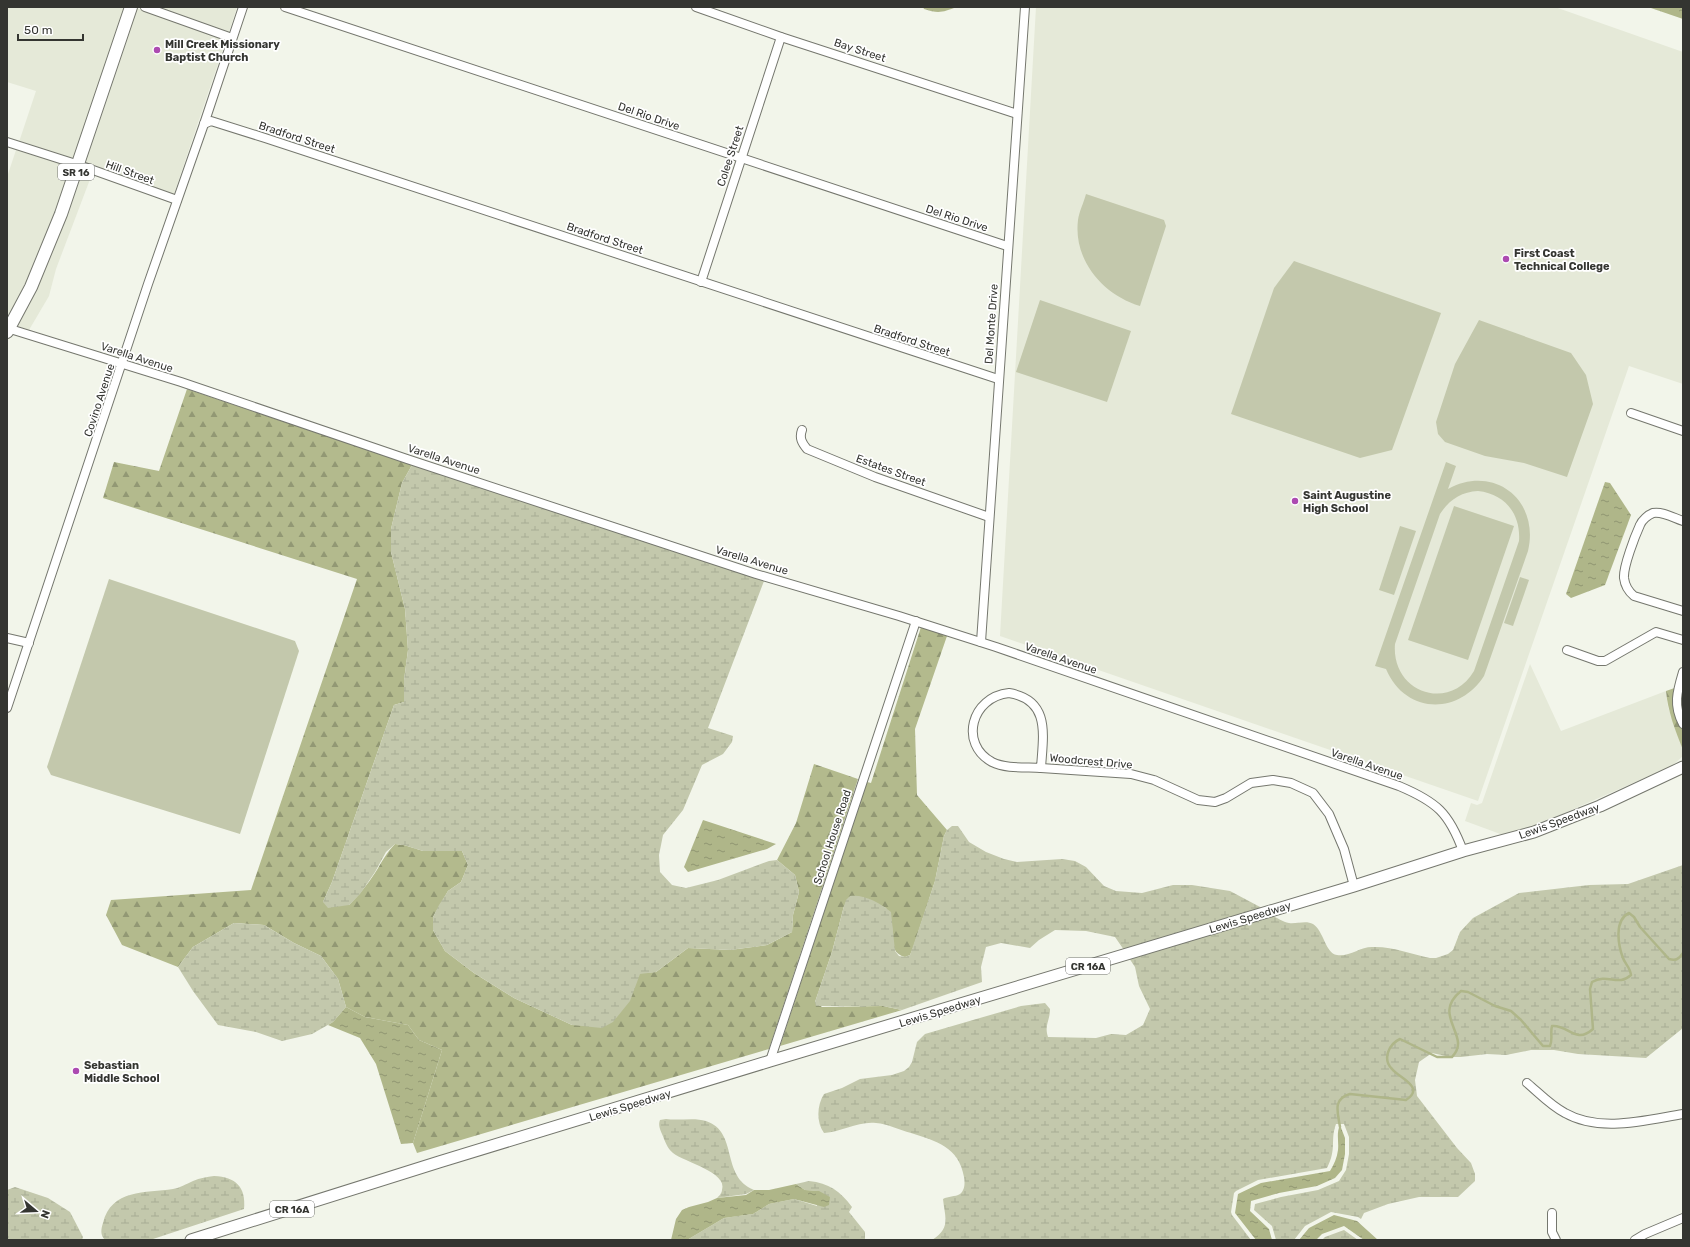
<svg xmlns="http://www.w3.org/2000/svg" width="1690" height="1247" viewBox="0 0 1690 1247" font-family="Rubik,sans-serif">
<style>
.built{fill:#e5e9d8}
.forest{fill:url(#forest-firs)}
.wetland{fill:url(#wetland-marsh)}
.park{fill:#c3c8ac;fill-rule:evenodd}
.water{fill:url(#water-ripples)}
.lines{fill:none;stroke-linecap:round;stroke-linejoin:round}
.stream{stroke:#afb689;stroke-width:2.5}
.minor-casing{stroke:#75776e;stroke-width:10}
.major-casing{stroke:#75776e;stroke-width:13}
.highway-casing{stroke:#75776e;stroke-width:14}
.minor{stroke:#fff;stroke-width:8}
.major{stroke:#fff;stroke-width:11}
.highway{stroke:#fff;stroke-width:12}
.poi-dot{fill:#ac4ab1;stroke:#fff;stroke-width:1.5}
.labels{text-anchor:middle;stroke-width:3.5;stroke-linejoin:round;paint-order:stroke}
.shield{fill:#fff;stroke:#71726f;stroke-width:1}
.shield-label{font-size:10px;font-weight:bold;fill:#343531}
.poi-label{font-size:11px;font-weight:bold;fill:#343531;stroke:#fff;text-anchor:start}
.street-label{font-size:11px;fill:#343531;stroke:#fff}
</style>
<defs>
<pattern id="forest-firs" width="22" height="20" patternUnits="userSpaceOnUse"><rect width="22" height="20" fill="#b3ba8d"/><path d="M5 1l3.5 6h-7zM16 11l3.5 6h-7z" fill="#929874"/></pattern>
<pattern id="wetland-marsh" width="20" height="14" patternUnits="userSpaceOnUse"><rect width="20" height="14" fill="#c3c8ac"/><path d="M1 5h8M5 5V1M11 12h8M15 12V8" fill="none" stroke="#a8ac94"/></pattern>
<pattern id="water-ripples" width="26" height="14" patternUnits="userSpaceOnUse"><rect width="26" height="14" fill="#afb689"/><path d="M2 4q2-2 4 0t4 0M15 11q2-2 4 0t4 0" fill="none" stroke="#8f9571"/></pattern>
</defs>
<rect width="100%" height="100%" fill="#f2f5ea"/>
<g class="built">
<polygon points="7,7 125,7 75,159 19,142 36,91 7,82"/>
<polygon points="158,7 237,7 229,32"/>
<polygon points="1036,7 1555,7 1683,52 1683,384 1629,366 1478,801 1000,636"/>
<polygon points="136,8 226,40 174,194 85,162"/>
<polygon points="16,150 72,167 57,213 26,285 7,321 7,177"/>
<polygon points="82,171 92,174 56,269 49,296 29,330 16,326 51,256"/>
<polygon points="1530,664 1561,731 1666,691 1668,707 1683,750 1683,756 1672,766 1528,829 1503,835 1465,821 1471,803 1477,805 1482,803"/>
</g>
<g class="forest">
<path d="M187,389L412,465L402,483L391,529V552L405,609L408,650L404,680V702L394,705L332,882L323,902L349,905C359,895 367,885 375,873C382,862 386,853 395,844L404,845L423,851H462L468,865L461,882L448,891L433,917V930L445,951L474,973L514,998L572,1025L640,973L656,972L688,948L730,950L767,945L792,932L793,915L799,892L795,875L777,860L796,823L814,764L858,779L769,1049L417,1153L413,1143L442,1050L419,1040L408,1025L365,1017L346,1007L338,979L321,956L294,943L264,925L234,923L193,947L178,967L122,945L106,915L111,900L251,890L357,579L103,498L114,462L159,471Z"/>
<path d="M921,627L947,636L915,729L917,795L947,830L944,836L935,881L913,948L910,955L905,957C890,953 893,939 892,926C891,920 888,914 886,908L862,897L844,906L832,952L815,1002L822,1007L883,1006L902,1010L780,1046L867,782L871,783Z"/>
<path d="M1683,685V750C1675,730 1668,712 1666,691Z"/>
</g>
<g class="wetland">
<polygon points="412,465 764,581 708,728 733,736 732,742 723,754 702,765 683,810 663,835 659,855 660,872 672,885 686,888 718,880 769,861 777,860 795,875 799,892 793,915 792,932 767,945 730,950 688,948 656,972 640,974 630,1001 613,1022 602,1028 572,1025 514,998 474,973 445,951 433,930 433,917 439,905 448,891 461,882 468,865 462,851 423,851 404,845 395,844 386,852 375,872 360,894 349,905 328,908 323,902 332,882 394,705 404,702 404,680 408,650 405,609 391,552 391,529 402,483"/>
<path d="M952,826H958L969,842L986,852L1004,859L1017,862L1062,859L1075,861L1086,867L1104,886L1116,891L1142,893L1173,885H1192L1230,891L1262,908L1124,950L1115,937L1086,931L1055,930L1039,940L1030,948L1001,943L986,947L981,967L982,982L902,1010L883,1006H816L815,1002L832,952L844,906L846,900L850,896C864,894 880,903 891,912L895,951L899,956L905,957L910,955L935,881L944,836L947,830Z"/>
<path d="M1683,865V1028L1646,1058L1578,1054L1554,1050H1531L1506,1055L1487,1054L1461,1057H1450L1432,1053L1419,1062L1415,1080L1417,1096L1457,1148L1471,1163L1475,1174V1181L1458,1197H1419L1388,1204L1364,1213L1361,1219L1358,1217L1331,1212L1305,1226L1294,1240H1276L1272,1226L1254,1210L1255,1204L1281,1197L1318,1190L1339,1181L1346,1170L1349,1154V1137L1344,1124H1336C1330,1140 1337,1149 1327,1168L1258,1180L1236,1191L1234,1193L1231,1212L1232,1215L1251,1240H932C951,1228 945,1218 943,1199C948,1196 955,1197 960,1194C965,1190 965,1183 964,1177C959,1147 936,1141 911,1133C899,1130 888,1124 876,1123C858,1121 842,1132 824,1133C816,1122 817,1105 824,1094L842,1088L860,1079L892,1075L904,1071L909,1067L912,1062L917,1042L925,1034L1021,1006L1045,1003L1050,1009C1050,1021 1044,1025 1048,1037L1096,1038L1111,1034L1126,1035L1143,1025L1150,1009L1139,986L1135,967L1129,958L1272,915C1277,918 1283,922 1289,923C1297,924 1306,920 1313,924C1324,931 1325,953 1337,955C1349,957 1360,947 1372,947C1392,946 1411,954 1430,958H1436L1448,954L1453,950L1460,932L1473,918L1519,893L1589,885L1628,884Z"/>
<polygon points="234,923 264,925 294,943 321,956 338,979 346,1007 333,1022 312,1034 282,1041 256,1032 218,1025 193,991 178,967 193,947"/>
<path d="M666,1119C679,1121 694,1117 706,1121C739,1132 720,1176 754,1190L746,1194L717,1198C719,1196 722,1193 722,1190C728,1172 684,1162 673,1153C667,1148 665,1141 662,1134C660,1129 658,1125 660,1120Z"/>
<path d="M214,1176C236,1177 246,1187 244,1209L150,1240H105C100,1235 101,1229 103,1223C111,1189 146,1193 173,1189C180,1188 186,1184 193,1181C200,1178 207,1177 214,1176Z"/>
<path d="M809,1181C829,1183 840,1191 852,1207L849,1212L865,1232V1240H687L724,1218L753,1214L769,1204L794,1199L817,1206L818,1191L805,1190L796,1184Z"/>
<polygon points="15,1187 48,1198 70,1212 83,1237 82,1240 7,1240 7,1190"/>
<polygon points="1344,1230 1358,1240 1322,1240 1325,1237"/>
</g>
<g class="park">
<path d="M1086,194L1164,220L1166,226L1140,306C1103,295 1073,260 1078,220C1079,212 1084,202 1086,194Z"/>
<polygon points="1294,261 1441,313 1392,450 1360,458 1231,414 1274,288"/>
<polygon points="1040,300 1131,331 1107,402 1016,372"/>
<polygon points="1479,320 1571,353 1586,375 1593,404 1567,477 1524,463 1485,456 1445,442 1438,434 1436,422 1455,364"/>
<path d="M1446,462L1456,466L1448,489C1494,464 1540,500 1528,551L1484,676C1458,716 1405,714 1386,669L1375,666ZM1478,491C1505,494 1521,514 1519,541L1474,671C1449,713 1391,692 1395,644L1440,514C1449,500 1461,492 1478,491Z"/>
<polygon points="1454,506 1514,526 1468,660 1408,640"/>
<polygon points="1400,526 1416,531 1394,595 1379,590"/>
<polygon points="1520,577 1529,580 1513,626 1504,623"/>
<polygon points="109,579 295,641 299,651 240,834 51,775 47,767"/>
</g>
<g class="water">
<path d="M923,7H957C943,12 939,14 924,9Z"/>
<polygon points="1648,7 1683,7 1683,19"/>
<polygon points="1605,482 1610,483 1631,515 1605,585 1571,598 1566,594"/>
<polygon points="703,820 776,844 767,849 688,872 684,867"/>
<polygon points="346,1007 365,1017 408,1025 419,1040 442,1050 413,1143 401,1144 376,1064 360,1038 328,1025 333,1022"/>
<path d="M1340,1125L1345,1138V1154L1342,1170L1335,1178L1317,1186L1279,1193L1251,1201L1250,1211L1269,1229L1272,1240H1256L1235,1213L1238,1194L1261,1183L1330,1171C1334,1164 1337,1158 1338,1150C1339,1141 1336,1134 1340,1125Z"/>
<polygon points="796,1184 805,1190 819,1191 830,1197 829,1205 824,1207 794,1199 769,1204 753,1214 724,1218 687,1240 671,1240 676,1219 682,1210 689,1207 708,1202 717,1198 746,1195 754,1190 769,1190"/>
<polygon points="1334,1215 1357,1221 1378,1240 1364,1240 1344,1226 1322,1234 1316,1240 1299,1240 1309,1228"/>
</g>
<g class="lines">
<path class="stream" d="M1340,1127C1338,1113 1332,1099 1350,1094L1406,1100C1426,1087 1399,1078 1392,1069C1382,1059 1389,1044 1400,1039L1437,1057H1452C1473,1036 1430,1016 1461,991L1468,992L1495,1006L1511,1011L1521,1020L1543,1046H1550C1553,1039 1550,1033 1552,1026C1568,1024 1575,1045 1593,1029L1590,989L1592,982C1608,973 1618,987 1631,975C1630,967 1625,964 1623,958C1618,945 1614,920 1629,913L1634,917L1640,927L1669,959C1676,961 1679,959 1683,953"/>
<g class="minor-casing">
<g id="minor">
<polyline points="145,7 232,38"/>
<polyline points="285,7 1007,246"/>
<polyline points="696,7 781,37 1017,114"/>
<polyline points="204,124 211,121 265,138 998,379"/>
<polyline points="7,142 79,165 177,200"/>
<polyline points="701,282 781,37"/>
<path d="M7,328L181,382L407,459L756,574L899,616L996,647L1399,786C1437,802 1449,813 1463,851"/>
<polyline points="1631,413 1683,431"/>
<path d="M802,430C799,438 802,443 807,449L875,477L989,517"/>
<path d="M1683,521C1674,518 1662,511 1653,513C1648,515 1642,520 1640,525C1635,536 1623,567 1624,578C1625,586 1628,591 1634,596L1683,611"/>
<polyline points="7,638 29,643"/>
<polyline points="981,642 1025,7"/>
<polyline points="1567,650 1598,661 1605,661 1656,632 1683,640"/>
<path d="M1683,672C1677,692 1673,705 1683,724"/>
<path d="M1009,693C1051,700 1043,736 1041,768C1026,767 1006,769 992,762C959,744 971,697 1009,693Z"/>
<polyline points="7,708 148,284 204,124 243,7"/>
<polyline points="1041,768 1131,774 1154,780 1198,800 1215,802 1226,798 1251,783 1273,780 1291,783 1313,793 1329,814 1344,849 1354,886"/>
<polyline points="770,1061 916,621"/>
<path d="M1527,1083C1539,1093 1551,1106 1565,1113C1600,1133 1646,1120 1683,1114"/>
<polyline points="1552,1213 1552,1232 1556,1240"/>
<polyline points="1635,1240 1645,1234 1683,1218"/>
</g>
</g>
<g class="major-casing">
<polyline id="major" points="191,1240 439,1162 770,1061 1354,886 1463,851 1534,832 1600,806 1683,767"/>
</g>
<g class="highway-casing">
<polyline id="highway" points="7,332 31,287 61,214 131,7"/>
</g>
<use href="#minor" class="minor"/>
<use href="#major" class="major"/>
<use href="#highway" class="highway"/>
</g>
<g class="poi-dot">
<circle cx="157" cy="50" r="4"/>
<circle cx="1506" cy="259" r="4"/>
<circle cx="1295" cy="501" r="4"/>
<circle cx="76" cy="1071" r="4"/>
</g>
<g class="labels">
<g class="shield">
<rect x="58" y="164" width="36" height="16" rx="3"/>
<rect x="1066" y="958" width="44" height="16" rx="3"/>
<rect x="270" y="1201" width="44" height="16" rx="3"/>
</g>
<g class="shield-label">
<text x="76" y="176">SR 16</text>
<text x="1088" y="970">CR 16A</text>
<text x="292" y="1213">CR 16A</text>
</g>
<g class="poi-label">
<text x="165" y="48">Mill Creek Missionary<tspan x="165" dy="13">Baptist Church</tspan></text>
<text x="1514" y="257">First Coast<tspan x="1514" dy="13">Technical College</tspan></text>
<text x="1303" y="499">Saint Augustine<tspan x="1303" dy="13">High School</tspan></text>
<text x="84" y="1069">Sebastian<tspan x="84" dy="13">Middle School</tspan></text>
</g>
<g class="street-label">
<text transform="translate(860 50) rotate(18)" y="4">Bay Street</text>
<text transform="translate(649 116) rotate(19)" y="4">Del Rio Drive</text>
<text transform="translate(297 137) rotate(18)" y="4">Bradford Street</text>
<text transform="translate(730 156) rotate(-72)" y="4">Colee Street</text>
<text transform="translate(130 172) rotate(20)" y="4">Hill Street</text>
<text transform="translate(957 218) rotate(18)" y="4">Del Rio Drive</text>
<text transform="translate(605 238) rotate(18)" y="4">Bradford Street</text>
<text transform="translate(991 324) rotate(-86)" y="4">Del Monte Drive</text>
<text transform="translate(912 340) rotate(18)" y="4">Bradford Street</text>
<text transform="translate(137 357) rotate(18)" y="4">Varella Avenue</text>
<text transform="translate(99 400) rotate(-72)" y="4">Covino Avenue</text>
<text transform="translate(444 459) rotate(18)" y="4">Varella Avenue</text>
<text transform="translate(891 470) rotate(20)" y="4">Estates Street</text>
<text transform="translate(752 560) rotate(17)" y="4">Varella Avenue</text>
<text transform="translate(1061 658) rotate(19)" y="4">Varella Avenue</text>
<text transform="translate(1091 761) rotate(5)" y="4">Woodcrest Drive</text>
<text transform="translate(1367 764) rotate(19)" y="4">Varella Avenue</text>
<text transform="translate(1559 821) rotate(-20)" y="4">Lewis Speedway</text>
<text transform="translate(832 837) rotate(-72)" y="4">School House Road</text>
<text transform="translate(1250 917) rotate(-17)" y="4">Lewis Speedway</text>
<text transform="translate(940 1011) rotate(-17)" y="4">Lewis Speedway</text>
<text transform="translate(630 1105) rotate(-17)" y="4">Lewis Speedway</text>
</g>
</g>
<rect width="1690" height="1247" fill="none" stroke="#343531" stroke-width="16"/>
<g transform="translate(36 1211) rotate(109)" stroke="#ffffff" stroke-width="3" paint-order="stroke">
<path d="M0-3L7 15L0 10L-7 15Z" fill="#343531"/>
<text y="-6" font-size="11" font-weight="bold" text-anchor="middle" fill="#343531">N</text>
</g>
<path d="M18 34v6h65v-6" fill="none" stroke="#343531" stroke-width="2"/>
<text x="24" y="34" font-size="12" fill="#343531" stroke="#ffffff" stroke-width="3" paint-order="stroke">50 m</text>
</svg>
